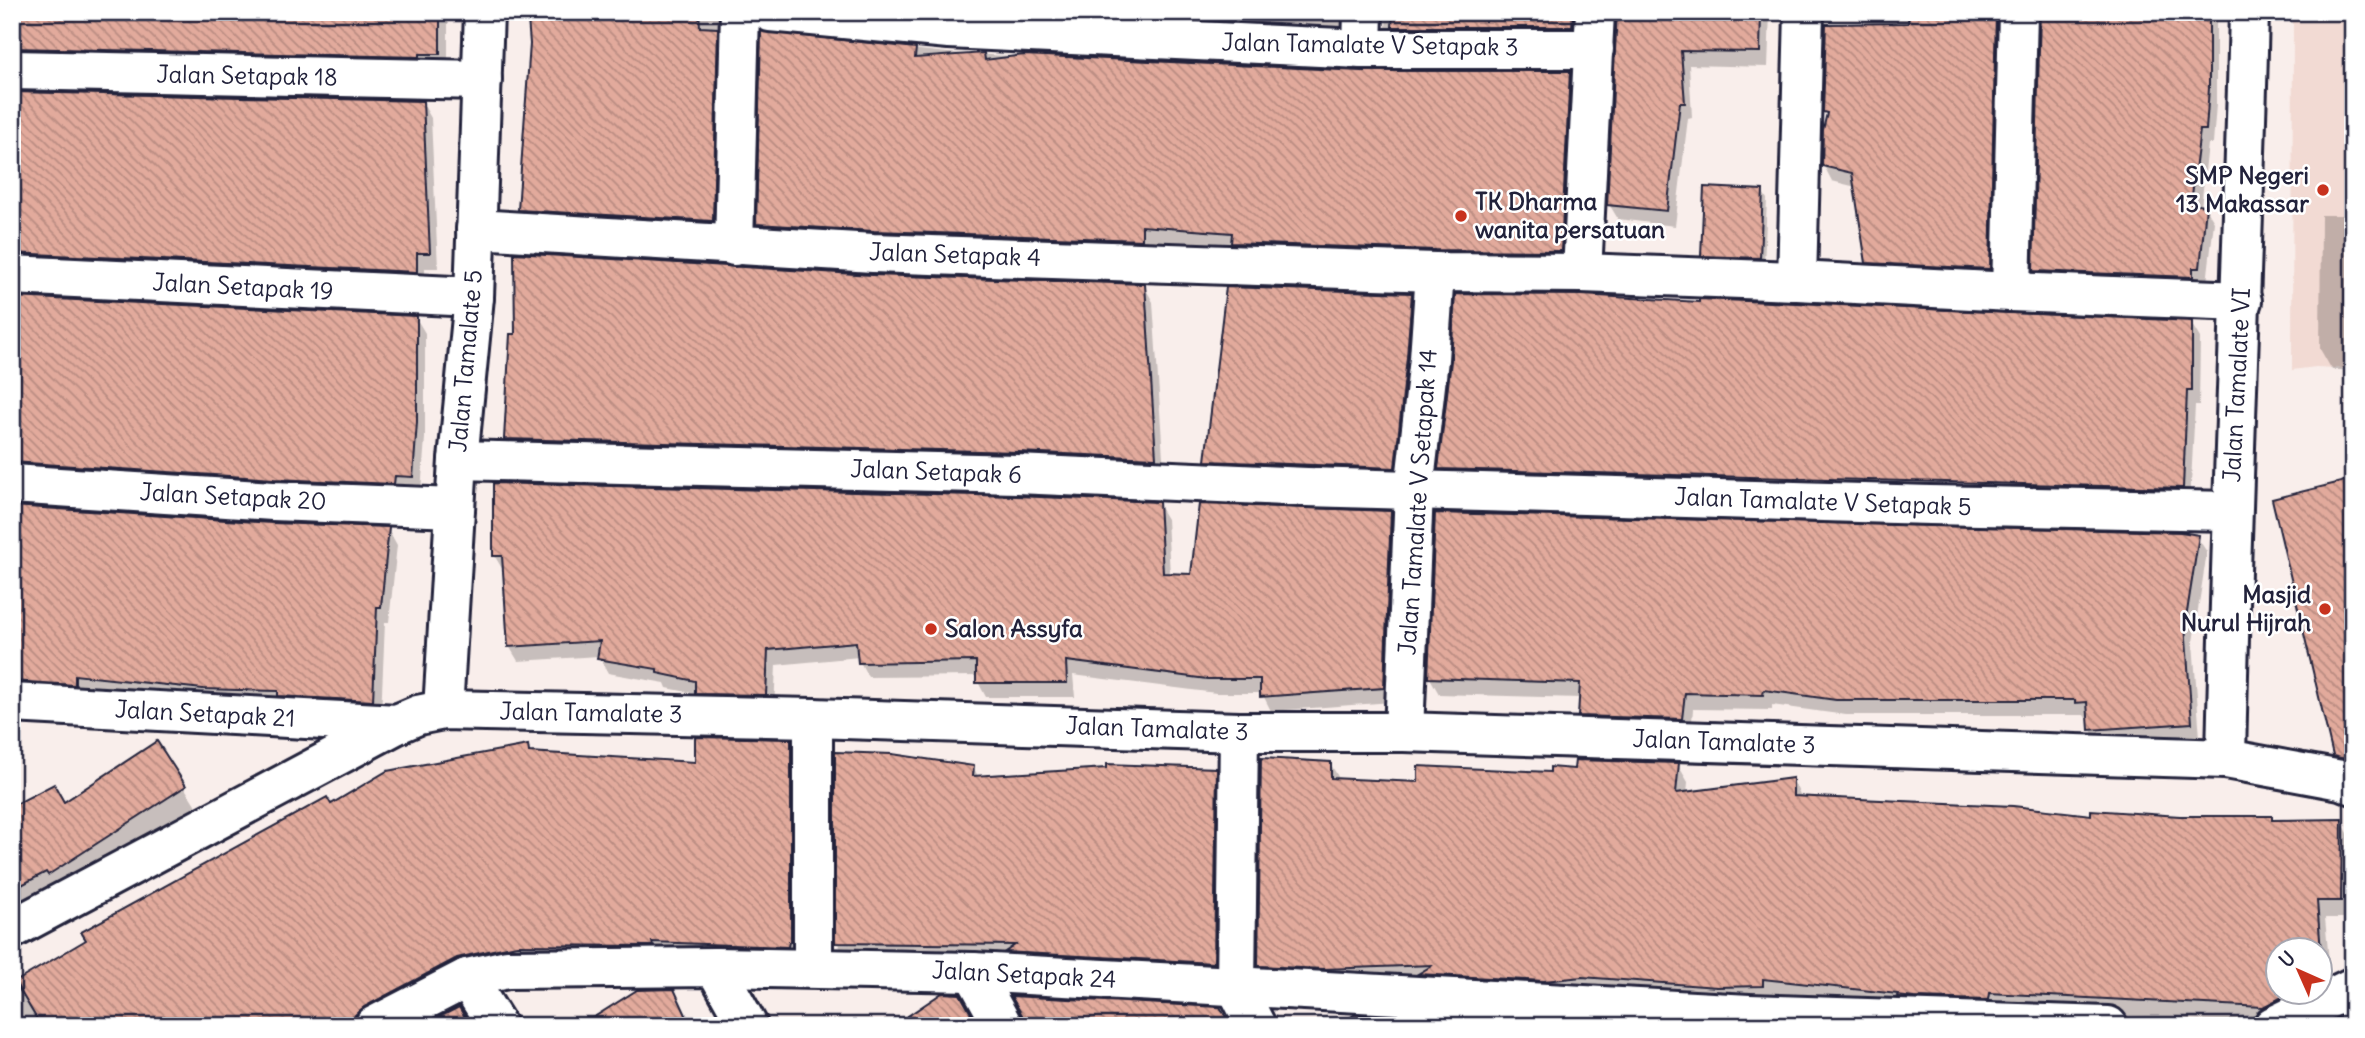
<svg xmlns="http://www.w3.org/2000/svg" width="2365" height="1038" viewBox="0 0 2365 1038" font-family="Delius,sans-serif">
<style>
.built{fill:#f2dad3}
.shadow{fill:#0003;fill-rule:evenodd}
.building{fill:url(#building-back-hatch);stroke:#22223b;stroke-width:2}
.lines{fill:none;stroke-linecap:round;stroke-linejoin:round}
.minor-casing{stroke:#22223b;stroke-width:44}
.tertiary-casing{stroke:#22223b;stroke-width:44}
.minor{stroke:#fff;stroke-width:38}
.tertiary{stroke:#fff;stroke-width:38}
.poi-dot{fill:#c8321e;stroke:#fff;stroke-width:2.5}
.labels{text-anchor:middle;stroke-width:5;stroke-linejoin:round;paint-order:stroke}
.street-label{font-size:24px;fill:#22223b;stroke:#fff}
.poi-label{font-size:24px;font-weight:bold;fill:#22223b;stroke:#fff;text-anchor:end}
</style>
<defs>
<pattern id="building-back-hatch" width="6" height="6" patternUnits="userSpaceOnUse" patternTransform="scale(1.75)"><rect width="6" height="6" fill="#e2aa9c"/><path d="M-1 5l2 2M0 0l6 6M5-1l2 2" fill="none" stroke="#b78a80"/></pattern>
</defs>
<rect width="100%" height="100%" fill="#f9eeeb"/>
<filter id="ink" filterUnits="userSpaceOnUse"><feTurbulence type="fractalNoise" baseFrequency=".0143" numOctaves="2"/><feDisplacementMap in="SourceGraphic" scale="14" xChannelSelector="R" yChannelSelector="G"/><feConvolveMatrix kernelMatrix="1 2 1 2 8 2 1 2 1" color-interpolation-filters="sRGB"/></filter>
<g filter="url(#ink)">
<polygon class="built" points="2293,12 2353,12 2353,369 2316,367 2292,370"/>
<g class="shadow">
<polygon points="12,12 448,12 448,69 12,66"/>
<polygon points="540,12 733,12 720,236 528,224 519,209"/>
<polygon points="860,12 1356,12 1348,41"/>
<polygon points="1387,12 1588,12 1580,42 1395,42 1386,27"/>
<polygon points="1618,12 1770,12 1768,67 1689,65 1692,117 1688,118 1675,226 1618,219 1609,204"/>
<polygon points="1864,12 2011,12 1997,283 1877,277 1868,262 1856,187 1832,181 1824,166 1828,117 1825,112 1866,25"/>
<polygon points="2042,12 2216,12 2216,104 2213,144 2208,144 2201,207 2205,207 2214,222 2207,283 2044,286 2035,271"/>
<polygon points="763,33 948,53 1361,73 1569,73 1580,91 1571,268 1237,250 1151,243 1152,258 769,242 758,224"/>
<polygon points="12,94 422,102 431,118 438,268 425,268 425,287 12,271"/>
<polygon points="1762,191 1767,199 1764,265 1708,263 1703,255"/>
<polygon points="2321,215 2353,215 2353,370 2332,370 2320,349"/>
<polygon points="872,277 1144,286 1153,302 1164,473 515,454 506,439 516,336"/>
<polygon points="1411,295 1420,311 1403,484 1216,477 1206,460"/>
<polygon points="12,299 416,318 425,333 425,438 421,492 12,480"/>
<polygon points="1701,304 2191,323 2200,338 2199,405 2195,405 2190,503 1449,484 1440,469"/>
<polygon points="1158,504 1167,519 1170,575 1192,576 1390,513 1399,528 1392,702 1271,711 1262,693 1216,693 1073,675 1075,697 986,697 978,682 978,676 868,677 860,662 859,657 776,665 774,710 706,708 698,694 667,688 665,683 608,673 599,656 518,661 509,646 503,570 494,555"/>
<polygon points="12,508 272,525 388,529 397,545 389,622 385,622 381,716 12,698"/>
<polygon points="2197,537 2207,552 2193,642 2200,738 2100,746 2091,730 2090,718 2086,718 2084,715 1846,715 1772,705 1772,710 1693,709 1691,735 1589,731 1580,715 1581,698 1439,694 1430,678"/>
<polygon points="790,741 800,758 800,958 528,961 371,1026 12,1026 12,992 330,807 527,747 531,754 697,764"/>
<polygon points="157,744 198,809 12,919 12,808 64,804"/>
<path d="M1330,763L1340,780L1419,784L1678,765L1688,782L1687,794L1792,779L1802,798L2093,817L2273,822L2341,821L2351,838L2350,918H2325L2332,994L2273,1023L1978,1009L1953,1015L1772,995V1003L1270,982L1260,965ZM2278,950H2320V992H2278Z"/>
<polygon points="973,767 979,778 1109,770 1216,769 1225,786 1223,979 846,959 837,942"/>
<polygon points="2353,1013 2353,1026 2327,1026"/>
</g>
<g class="building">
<polygon points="12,12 440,12 440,54 420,54 420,57 12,48"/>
<polygon points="597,12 699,12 700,27 718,28 713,221 518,210 530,44 528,19"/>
<polygon points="1393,12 1573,12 1572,27 1392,27"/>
<polygon points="1617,12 1761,12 1760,52 1681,51 1685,103 1680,103 1667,211 1607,205"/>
<polygon points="1909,12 1996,12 1990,269 1866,263 1852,173 1822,166 1823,130 1827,113 1823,112 1826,24 1908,23"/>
<polygon points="2040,12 2209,12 2209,88 2206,130 2200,130 2191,204 2206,206 2200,268 2193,268 2193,277 2033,271"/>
<polygon points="761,31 916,48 915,58 984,53 985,60 1024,55 1361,71 1570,71 1561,251 1435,250 1231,243 1232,233 1142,226 1142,240 874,231 756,224"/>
<polygon points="12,92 423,101 430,253 417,253 417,272 12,253"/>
<polygon points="1704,187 1763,190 1760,258 1701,256"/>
<polygon points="514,253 872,275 1145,284 1156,458 1018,452 504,439 510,334 515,334"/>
<polygon points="1226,287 1412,293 1407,357 1395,468 1205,461"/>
<polygon points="1455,294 1582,295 1699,302 1699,299 1796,303 2192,321 2192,391 2187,391 2183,488 1438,469 1451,361"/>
<polygon points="12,297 417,316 417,422 413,477 395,476 394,484 274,479 12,462"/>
<polygon points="2353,479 2353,761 2333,756 2272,499"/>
<polygon points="493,483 1016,496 1159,502 1163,573 1191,574 1199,504 1391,511 1384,688 1260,697 1260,679 1207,679 1066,661 1067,683 976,683 976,661 858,663 856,642 768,650 766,695 695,694 695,681 657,673 657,669 597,659 600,641 508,647 502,556 493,556"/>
<polygon points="12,506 272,523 389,527 381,607 377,607 373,701 278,696 278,691 203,689 75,675 75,685 12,681"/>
<polygon points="1435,513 2181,532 2199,535 2185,625 2192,723 2089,730 2087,702 2075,703 2075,700 1836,700 1764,690 1763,695 1685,693 1682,719 1578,716 1580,683 1428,678"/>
<polygon points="695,737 791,739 791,942 789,942 788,947 652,942 653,946 517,945 502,948 457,958 364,1007 355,1015 352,1026 41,1026 15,982 86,940 81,932 327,797 331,804 387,771 528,745 529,752 695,762"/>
<polygon points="157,741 186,786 48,875 46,872 12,890 12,806 54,784 64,802"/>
<polygon points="835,752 892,754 974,766 973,776 1107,768 1107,764 1217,768 1214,963 1005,952 1015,945 835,943"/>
<polygon points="1261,758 1331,762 1331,778 1418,782 1418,766 1550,772 1550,767 1574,769 1575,760 1679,763 1676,793 1793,778 1793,796 2013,806 2091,815 2091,810 2180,816 2272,816 2272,820 2342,819 2341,901 2317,901 2323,977 2320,979 2320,950 2278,950 2278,992 2292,992 2263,1007 1989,993 1988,1000 1914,998 1897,996 1898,994 1763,979 1763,986 1717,987 1582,977 1544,981 1418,974 1433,965 1324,969 1258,966"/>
<polygon points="674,989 691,1026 580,1026 637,990"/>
<polygon points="942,993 960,994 978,1026 893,1026"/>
<polygon points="1011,996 1220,1007 1231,1026 1025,1026 1022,1015"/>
<polygon points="459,1007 470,1026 422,1026"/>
<polygon points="1354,1015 1486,1022 1489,1026 1337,1026"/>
</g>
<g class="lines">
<g class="minor-casing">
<g id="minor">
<polyline points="770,12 949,29 1362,49 1594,49"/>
<polyline points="1362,49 1363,12"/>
<polyline points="12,70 482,80"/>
<polyline points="476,229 873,253 1435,272 1582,273 1797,281 2011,292 2242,301"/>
<polyline points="734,246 740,12"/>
<polyline points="1582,273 1595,12"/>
<polyline points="12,275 474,297"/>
<polyline points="1797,281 1804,12"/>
<polyline points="2011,292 2018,12"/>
<polyline points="458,460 1017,474 1307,487 1930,505 2231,511"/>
<polyline points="12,484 273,501 455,508"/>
<polyline points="12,703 397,724"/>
<polyline points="1239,732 1236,987 1256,1026"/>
<polyline points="1404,732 1414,490 1429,359 1435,272"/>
<polyline points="715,967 748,1026"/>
<polyline points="813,968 813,718"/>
<polyline points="973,972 1003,1026"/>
<polyline points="467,978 497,1026"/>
<polyline points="374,1026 467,978 507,969 715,967 973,972 1749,1014 2108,1026"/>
<polyline points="2273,1026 2353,987"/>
</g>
</g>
<g class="tertiary-casing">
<g id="tertiary">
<polyline points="443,710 458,460 474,297 484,12"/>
<path d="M2226,759C2231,510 2243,261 2249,12"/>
<polyline points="12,929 397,724 418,715 443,710 813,718 1239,732 1404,732 2226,759 2341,780 2353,785"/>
</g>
</g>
<use href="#minor" class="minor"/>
<use href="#tertiary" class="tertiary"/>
</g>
</g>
<g class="poi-dot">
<circle cx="2323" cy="190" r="7"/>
<circle cx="1461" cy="216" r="7"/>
<circle cx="2325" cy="609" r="7"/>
<circle cx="931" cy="629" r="7"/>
</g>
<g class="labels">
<g class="street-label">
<text transform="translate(1370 45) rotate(1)" y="8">Jalan Tamalate V Setapak 3</text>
<text transform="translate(247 76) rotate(1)" y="8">Jalan Setapak 18</text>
<text transform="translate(955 255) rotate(2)" y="8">Jalan Setapak 4</text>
<text transform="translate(243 287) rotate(3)" y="8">Jalan Setapak 19</text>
<text transform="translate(466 361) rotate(-85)" y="8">Jalan Tamalate 5</text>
<text transform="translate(2237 385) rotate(-87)" y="8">Jalan Tamalate VI</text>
<text transform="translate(936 472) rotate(2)" y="8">Jalan Setapak 6</text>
<text transform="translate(233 497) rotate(3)" y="8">Jalan Setapak 20</text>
<text transform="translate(1418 502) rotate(-86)" y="8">Jalan Tamalate V Setapak 14</text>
<text transform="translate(1823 502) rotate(2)" y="8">Jalan Tamalate V Setapak 5</text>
<text transform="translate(591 713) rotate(1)" y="8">Jalan Tamalate 3</text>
<text transform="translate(205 714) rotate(3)" y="8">Jalan Setapak 21</text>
<text transform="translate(1157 729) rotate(2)" y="8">Jalan Tamalate 3</text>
<text transform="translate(1724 742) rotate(2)" y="8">Jalan Tamalate 3</text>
<text transform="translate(1024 975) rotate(3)" y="8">Jalan Setapak 24</text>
</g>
<g class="poi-label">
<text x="2309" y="184">SMP Negeri<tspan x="2309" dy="28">13 Makassar</tspan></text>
<text x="1475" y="210" text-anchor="start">TK Dharma<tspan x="1475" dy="28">wanita persatuan</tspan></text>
<text x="2311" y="603">Masjid<tspan x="2311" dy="28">Nurul Hijrah</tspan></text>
<text x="945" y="637" text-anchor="start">Salon Assyfa</text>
</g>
</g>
<rect width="2365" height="1038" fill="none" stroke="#fff" stroke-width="42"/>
<rect x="21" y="21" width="2323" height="996" fill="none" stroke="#22223b" stroke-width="2.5" filter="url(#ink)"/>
<g transform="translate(2299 971) rotate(315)"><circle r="33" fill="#ffffff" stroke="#a7a7b1" stroke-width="2"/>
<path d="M0-5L12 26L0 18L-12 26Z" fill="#c8321e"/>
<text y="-10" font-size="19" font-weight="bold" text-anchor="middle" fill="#22223b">U</text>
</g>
</svg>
